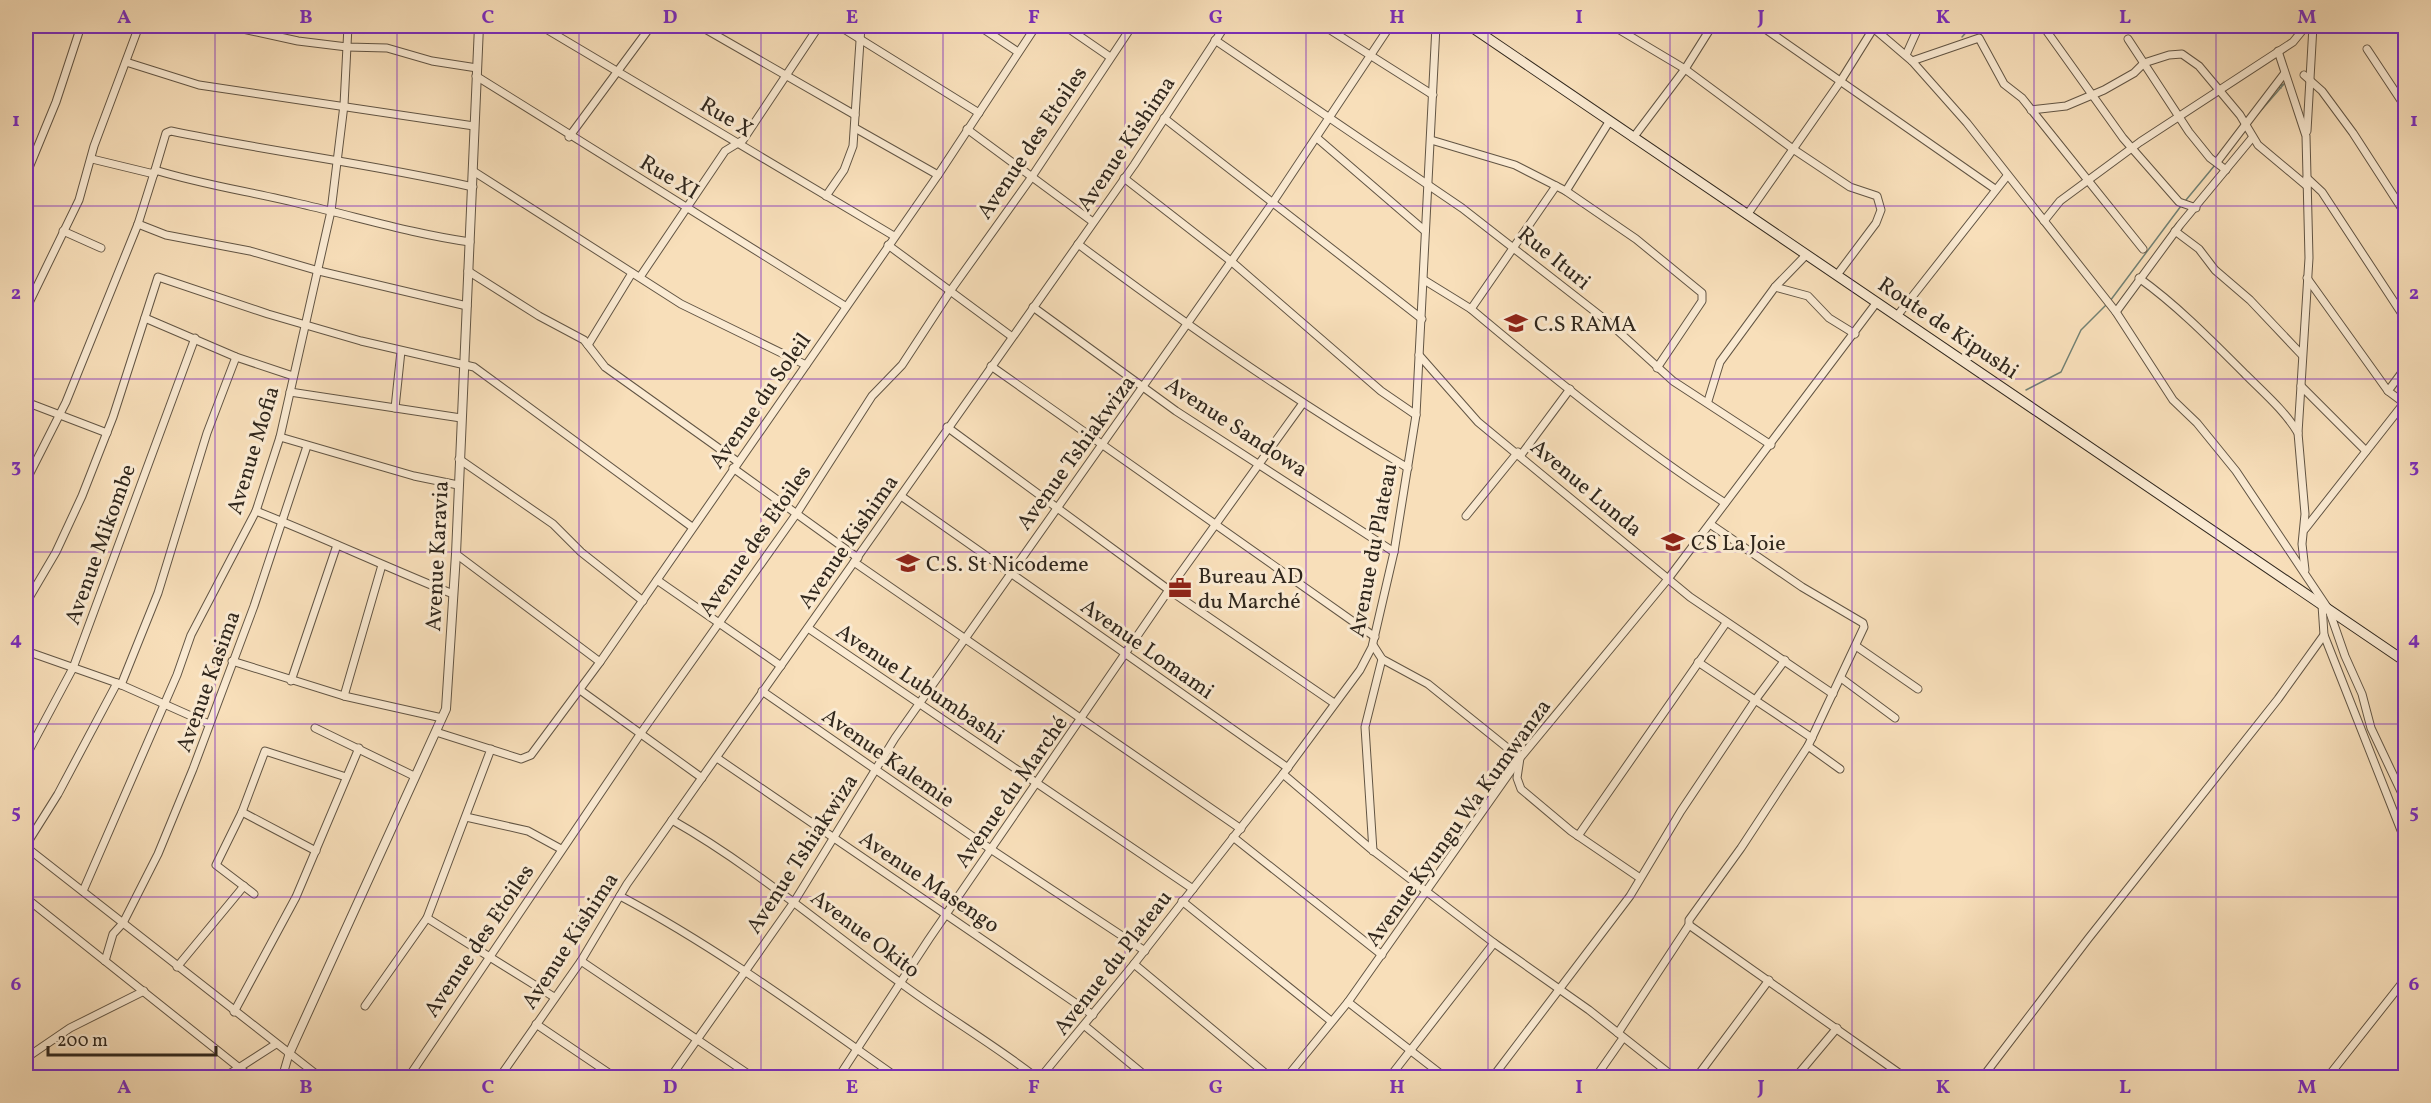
<svg xmlns="http://www.w3.org/2000/svg" width="2431" height="1103" viewBox="0 0 2431 1103" font-family="Vollkorn,serif">
<style>
.lines{fill:none;stroke-linecap:round;stroke-linejoin:round}
.stream{stroke:#718174;stroke-width:1.5}
.minor-casing{stroke:#625544;stroke-width:9}
.tertiary-casing{stroke:#625544;stroke-width:10}
.secondary-casing{stroke:#30271d;stroke-width:11}
.minor{stroke:#faead2;stroke-width:7}
.tertiary{stroke:#faead2;stroke-width:8}
.secondary{stroke:#faead2;stroke-width:9}
.grid{fill:none;stroke:#7b2cbf;stroke-width:1.5;stroke-opacity:0.55}
.labels{text-anchor:middle;stroke-width:6;stroke-linejoin:round;paint-order:stroke}
.street-label{font-size:22px;fill:#30271d;stroke:#faead2}
.poi-label{font-size:22px;fill:#30271d;stroke:#faead2;text-anchor:start}
.neatline{fill:none;stroke:#7b2cbf;stroke-width:2}
.grid-label{font-size:20px;text-anchor:middle;font-weight:bold;fill:#7b2cbf}
</style>
<rect width="100%" height="100%" fill="#f8dfba"/>
<filter id="stains"><feTurbulence type="fractalNoise" baseFrequency=".00333" numOctaves="4"/><feColorMatrix values="0 0 0 0 .2 0 0 0 0 .09 0 0 0 0 .02 0 0 0 .5 -.17"/></filter>
<radialGradient id="worn" r=".72"><stop offset=".6" stop-color="#630" stop-opacity="0"/><stop offset="1" stop-color="#630" stop-opacity=".3"/></radialGradient>
<g class="lines">
<g class="stream">
<polyline points="1962,37 1972,26"/>
<polyline points="2257,115 2284,84 2277,87 2281,88"/>
<polyline points="2186,200 2215,165"/>
<polyline points="2110,301 2181,206"/>
<polyline points="2026,390 2061,372 2081,330 2107,304"/>
</g>
<g class="minor-casing">
<g id="minor">
<polyline points="229,26 298,41 347,47 387,48 432,61 477,68"/>
<polyline points="541,26 894,236"/>
<polyline points="700,26 855,115"/>
<polyline points="839,26 979,113"/>
<polyline points="979,26 1018,52"/>
<polyline points="1065,26 1110,57"/>
<polyline points="1324,26 1433,95"/>
<polyline points="1613,26 1685,69 1793,149 1850,187 1877,196 1881,210 1876,223 1837,275"/>
<polyline points="1761,26 1995,189"/>
<polyline points="1871,26 1912,61 1967,123 2116,312 2173,400 2197,423 2236,471 2329,610 2345,656 2362,694 2371,728 2406,802"/>
<polyline points="2043,26 2123,138 2179,202 2196,208"/>
<polyline points="2404,26 2406,27"/>
<polyline points="2128,39 2189,132 2210,158 2226,170"/>
<polyline points="1215,40 1462,208 1607,321 1673,381 1771,445"/>
<polyline points="2367,49 2406,108"/>
<polyline points="2278,51 2306,136 2309,258 2298,433 2305,514 2302,544 2305,570"/>
<polyline points="1906,55 1919,26"/>
<polyline points="1912,61 1979,38 2004,84 2022,98 2143,249"/>
<polyline points="126,62 199,85 474,126"/>
<polyline points="2304,75 2322,91 2353,133 2406,215"/>
<polyline points="476,76 845,306"/>
<polyline points="2031,110 2066,106 2104,90 2134,73 2144,63 2169,55 2182,54 2199,66 2240,115 2258,145 2307,186"/>
<polyline points="1164,118 1422,319"/>
<polyline points="1609,122 1566,191 1636,239 1702,293 1702,301 1657,368"/>
<polyline points="855,128 938,175"/>
<polyline points="967,129 1093,222"/>
<polyline points="2307,131 2313,26"/>
<polyline points="569,137 651,26"/>
<polyline points="1317,138 1425,231"/>
<polyline points="1633,138 1685,69 1712,26"/>
<polyline points="1431,140 1515,165 1566,191"/>
<polyline points="92,159 154,174"/>
<polyline points="2217,162 2284,74"/>
<path d="M155,170L166,133L171,131C272,152 373,164 473,187"/>
<polyline points="473,171 681,304 806,365"/>
<polyline points="26,175 56,102 81,26"/>
<polyline points="1124,178 1232,262 1381,391 1416,415"/>
<polyline points="2307,178 2322,192 2406,320"/>
<polyline points="826,196 844,170 853,146 861,26"/>
<polyline points="1747,215 1840,82 1873,29"/>
<polyline points="2044,221 2060,201 2140,142 2293,42 2306,26"/>
<polyline points="138,224 166,235 250,251 319,271 467,306"/>
<polyline points="63,231 101,248"/>
<polyline points="2175,231 2199,249 2215,270 2250,300 2302,355"/>
<path d="M1078,244C1185,324 1293,400 1408,468"/>
<polyline points="888,245 1011,336"/>
<polyline points="468,271 539,316 584,340 605,367 738,462"/>
<polyline points="640,277 725,151 743,140 819,26"/>
<path d="M2139,278C2178,306 2212,341 2246,375C2264,393 2285,411 2298,433"/>
<polyline points="2307,278 2388,391"/>
<polyline points="1424,280 1471,309 1556,186"/>
<polyline points="1775,287 1808,296 1829,318 1855,334"/>
<polyline points="1033,307 1176,411 1394,552"/>
<polyline points="26,309 79,200 94,146 139,26"/>
<path d="M1471,309C1552,377 1636,445 1725,503"/>
<polyline points="2116,312 2180,225 2252,138"/>
<polyline points="1897,316 2007,176"/>
<polyline points="145,318 236,357 293,376"/>
<polyline points="588,345 632,273"/>
<polyline points="1419,355 1478,422 1690,597 1833,694"/>
<polyline points="991,366 1375,637"/>
<polyline points="2301,386 2366,451"/>
<polyline points="290,392 461,418"/>
<polyline points="1708,401 1720,362 1775,287 1806,255"/>
<polyline points="26,402 107,433"/>
<polyline points="395,408 401,351"/>
<polyline points="947,427 1169,590 1334,703"/>
<polyline points="280,437 414,476 458,485"/>
<polyline points="1521,455 1570,389"/>
<polyline points="459,459 553,524 581,552 643,601"/>
<polyline points="733,468 858,558"/>
<path d="M26,481L66,402L138,224L155,170C203,185 253,192 301,204C358,217 413,234 470,242"/>
<polyline points="901,496 1288,768"/>
<path d="M256,511C322,537 386,567 453,594"/>
<polyline points="1466,516 1518,452"/>
<polyline points="2305,529 2404,403 2388,391 2406,367"/>
<polyline points="456,554 600,662"/>
<polyline points="854,562 1241,829"/>
<polyline points="657,580 781,666"/>
<polyline points="26,603 56,552 82,496 113,417 158,277 268,314 361,341 474,367 692,527"/>
<polyline points="2322,605 2324,635 2406,843"/>
<polyline points="808,628 1193,889"/>
<polyline points="1373,645 1382,659 1428,684 1520,758 1517,778 1521,789 1571,831 1640,878"/>
<polyline points="1856,646 1918,689"/>
<polyline points="26,651 117,683 209,724"/>
<polyline points="232,661 344,696 442,718"/>
<polyline points="1698,662 1812,738"/>
<polyline points="1841,678 1895,718"/>
<polyline points="291,681 337,545"/>
<polyline points="121,685 158,593 207,433 236,357"/>
<polyline points="580,690 702,778"/>
<polyline points="762,691 992,850 1145,951"/>
<polyline points="344,696 382,565"/>
<polyline points="315,728 414,776"/>
<polyline points="436,732 521,759 531,755 600,662 938,175 1036,26"/>
<polyline points="1808,746 1840,769"/>
<polyline points="26,756 73,668 195,338"/>
<polyline points="717,758 1093,1015"/>
<polyline points="1283,774 1371,849 1494,943 1589,1010 1675,1078"/>
<polyline points="242,812 316,851"/>
<polyline points="466,817 528,831 561,849"/>
<path d="M672,820C753,866 823,927 898,981C943,1015 992,1043 1037,1078"/>
<polyline points="1578,836 1726,623"/>
<polyline points="1233,837 1382,955"/>
<polyline points="26,845 58,794 117,683"/>
<polyline points="26,847 321,1078"/>
<polyline points="1373,851 1365,727 1382,659"/>
<polyline points="83,891 177,675 191,635 256,511 280,437 331,211 344,105 348,26"/>
<polyline points="254,894 216,865 242,812 265,751 346,777"/>
<path d="M620,896C718,948 807,1014 898,1078"/>
<polyline points="26,898 252,1078"/>
<polyline points="1182,901 1331,1021"/>
<polyline points="427,918 554,997"/>
<polyline points="1689,925 1906,1078"/>
<polyline points="105,961 113,934 123,923 158,854 193,769 254,606 307,446"/>
<polyline points="581,961 754,1078"/>
<polyline points="1134,964 1271,1078"/>
<polyline points="177,967 244,886"/>
<polyline points="1348,1002 1446,1078"/>
<polyline points="365,1006 427,918 491,749"/>
<polyline points="234,1012 296,897 359,748"/>
<polyline points="536,1024 616,1078"/>
<polyline points="1085,1026 1148,1078"/>
<polyline points="1618,1033 1689,925 1689,920 1741,848 1808,746 1864,627 1863,623 1802,587 1710,524"/>
<polyline points="26,1058 70,1028 144,991"/>
<polyline points="223,1078 276,1044"/>
<polyline points="282,1078 289,1054"/>
<polyline points="408,1078 641,733 797,513 872,396 902,365 951,290 1031,178 1132,26"/>
<polyline points="499,1078 581,961 627,884 1134,165 1225,26"/>
<polyline points="670,1078 794,902 895,738 1273,202 1390,26"/>
<polyline points="838,1078 929,939 1177,578 1303,403"/>
<polyline points="1040,1078 1134,964 1283,774 1360,670 1372,647 1394,552 1416,415 1436,26"/>
<polyline points="1286,1078 1348,1002 1520,758 1668,579 1877,302"/>
<polyline points="1389,1078 1494,943"/>
<polyline points="1492,1078 1630,896 1681,811 1756,699 1785,660"/>
<polyline points="1595,1078 1623,1038"/>
<polyline points="1696,1078 1769,980"/>
<polyline points="1795,1078 1837,1028"/>
<polyline points="1982,1078 2088,939 2278,699 2324,635"/>
<polyline points="2327,1078 2406,978"/>
</g>
</g>
<g class="tertiary-casing">
<polyline id="tertiary" points="289,1054 446,709 456,554 479,26"/>
</g>
<g class="secondary-casing">
<polyline id="secondary" points="1470,26 2406,662"/>
</g>
<use href="#minor" class="minor"/>
<use href="#tertiary" class="tertiary"/>
<use href="#secondary" class="secondary"/>
</g>
<path class="grid" d="M215,26V1078M397,26V1078M579,26V1078M761,26V1078M943,26V1078M1125,26V1078M1306,26V1078M1488,26V1078M1670,26V1078M1852,26V1078M2034,26V1078M2216,26V1078M26,206H2406M26,379H2406M26,552H2406M26,724H2406M26,897H2406"/>
<defs>
<g id="school-bare" transform="scale(1.8)"><path d="M0-5L7-2L0 1L-7-2ZM-4 1L0 2.5L4 1V4Q0 6-4 4Z" fill="#8f2418" stroke="#faead2" stroke-width="2.5" paint-order="stroke"/></g>
<g id="office-bare" transform="scale(1.8)"><path d="M-6-3h4V-5.5h4V-3h4V5H-6ZM-1-4.5V-3h2v-1.5ZM-6 0V1H6V0Z" fill="#8f2418" stroke="#faead2" stroke-width="2.5" paint-order="stroke"/></g>
</defs>
<g fill-rule="evenodd">
<use href="#school-bare" x="1516" y="323"/>
<use href="#school-bare" x="1673" y="542"/>
<use href="#school-bare" x="908" y="563"/>
<use href="#office-bare" x="1180" y="588"/>
</g>
<g class="labels">
<g class="street-label">
<text transform="translate(727 116) rotate(31)" y="8">Rue X</text>
<text transform="translate(1031 142) rotate(-56)" y="8">Avenue des Etoiles</text>
<text transform="translate(1125 143) rotate(-56)" y="8">Avenue Kishima</text>
<text transform="translate(670 176) rotate(31)" y="8">Rue XI</text>
<text transform="translate(1555 257) rotate(39)" y="8">Rue Ituri</text>
<text transform="translate(1949 327) rotate(34)" y="8">Route de Kipushi</text>
<text transform="translate(759 400) rotate(-55)" y="8">Avenue du Soleil</text>
<text transform="translate(1237 426) rotate(33)" y="8">Avenue Sandowa</text>
<text transform="translate(252 450) rotate(-73)" y="8">Avenue Mofia</text>
<text transform="translate(1075 452) rotate(-54)" y="8">Avenue Tshiakwiza</text>
<text transform="translate(1587 487) rotate(40)" y="8">Avenue Lunda</text>
<text transform="translate(754 540) rotate(-55)" y="8">Avenue des Etoiles</text>
<text transform="translate(847 541) rotate(-55)" y="8">Avenue Kishima</text>
<text transform="translate(99 544) rotate(-70)" y="8">Avenue Mikombe</text>
<text transform="translate(1372 550) rotate(-79)" y="8">Avenue du Plateau</text>
<text transform="translate(436 556) rotate(-87)" y="8">Avenue Karavia</text>
<text transform="translate(1148 648) rotate(35)" y="8">Avenue Lomami</text>
<text transform="translate(207 681) rotate(-70)" y="8">Avenue Kasima</text>
<text transform="translate(921 683) rotate(34)" y="8">Avenue Lubumbashi</text>
<text transform="translate(889 757) rotate(35)" y="8">Avenue Kalemie</text>
<text transform="translate(1010 791) rotate(-55)" y="8">Avenue du Marché</text>
<text transform="translate(1457 822) rotate(-54)" y="8">Avenue Kyungu Wa Kumwanza</text>
<text transform="translate(801 853) rotate(-57)" y="8">Avenue Tshiakwiza</text>
<text transform="translate(930 881) rotate(34)" y="8">Avenue Masengo</text>
<text transform="translate(866 933) rotate(37)" y="8">Avenue Okito</text>
<text transform="translate(478 940) rotate(-56)" y="8">Avenue des Etoiles</text>
<text transform="translate(569 940) rotate(-57)" y="8">Avenue Kishima</text>
<text transform="translate(1112 962) rotate(-52)" y="8">Avenue du Plateau</text>
</g>
<g class="poi-label">
<text x="1534" y="331">C.S RAMA</text>
<text x="1691" y="550">CS La Joie</text>
<text x="926" y="571">C.S. St Nicodeme</text>
<text x="1198" y="583">Bureau AD<tspan x="1198" dy="25">du Marché</tspan></text>
</g>
</g>
<rect width="2431" height="1103" fill="none" stroke="#f8dfba" stroke-width="66"/>
<path d="M48 1046v9h168v-9" fill="none" stroke="#30271d" stroke-width="3"/>
<text x="57" y="1046" font-size="18" fill="#30271d" stroke="#faead2" stroke-width="4.5" paint-order="stroke">200 m</text>
<rect x="33" y="33" width="2365" height="1037" class="neatline"/>
<g class="grid-label">
<text x="124" y="23">A</text>
<text x="306" y="23">B</text>
<text x="488" y="23">C</text>
<text x="670" y="23">D</text>
<text x="852" y="23">E</text>
<text x="1034" y="23">F</text>
<text x="1216" y="23">G</text>
<text x="1397" y="23">H</text>
<text x="1579" y="23">I</text>
<text x="1761" y="23">J</text>
<text x="1943" y="23">K</text>
<text x="2125" y="23">L</text>
<text x="2307" y="23">M</text>
<text x="16" y="126">1</text>
<text x="2414" y="126">1</text>
<text x="16" y="299">2</text>
<text x="2414" y="299">2</text>
<text x="16" y="472">3</text>
<text x="2414" y="472">3</text>
<text x="16" y="645">4</text>
<text x="2414" y="645">4</text>
<text x="16" y="818">5</text>
<text x="2414" y="818">5</text>
<text x="16" y="990">6</text>
<text x="2414" y="990">6</text>
<text x="124" y="1093">A</text>
<text x="306" y="1093">B</text>
<text x="488" y="1093">C</text>
<text x="670" y="1093">D</text>
<text x="852" y="1093">E</text>
<text x="1034" y="1093">F</text>
<text x="1216" y="1093">G</text>
<text x="1397" y="1093">H</text>
<text x="1579" y="1093">I</text>
<text x="1761" y="1093">J</text>
<text x="1943" y="1093">K</text>
<text x="2125" y="1093">L</text>
<text x="2307" y="1093">M</text>
</g>
<rect width="100%" height="100%" filter="url(#stains)"/>
<rect width="100%" height="100%" fill="url(#worn)"/>
</svg>
